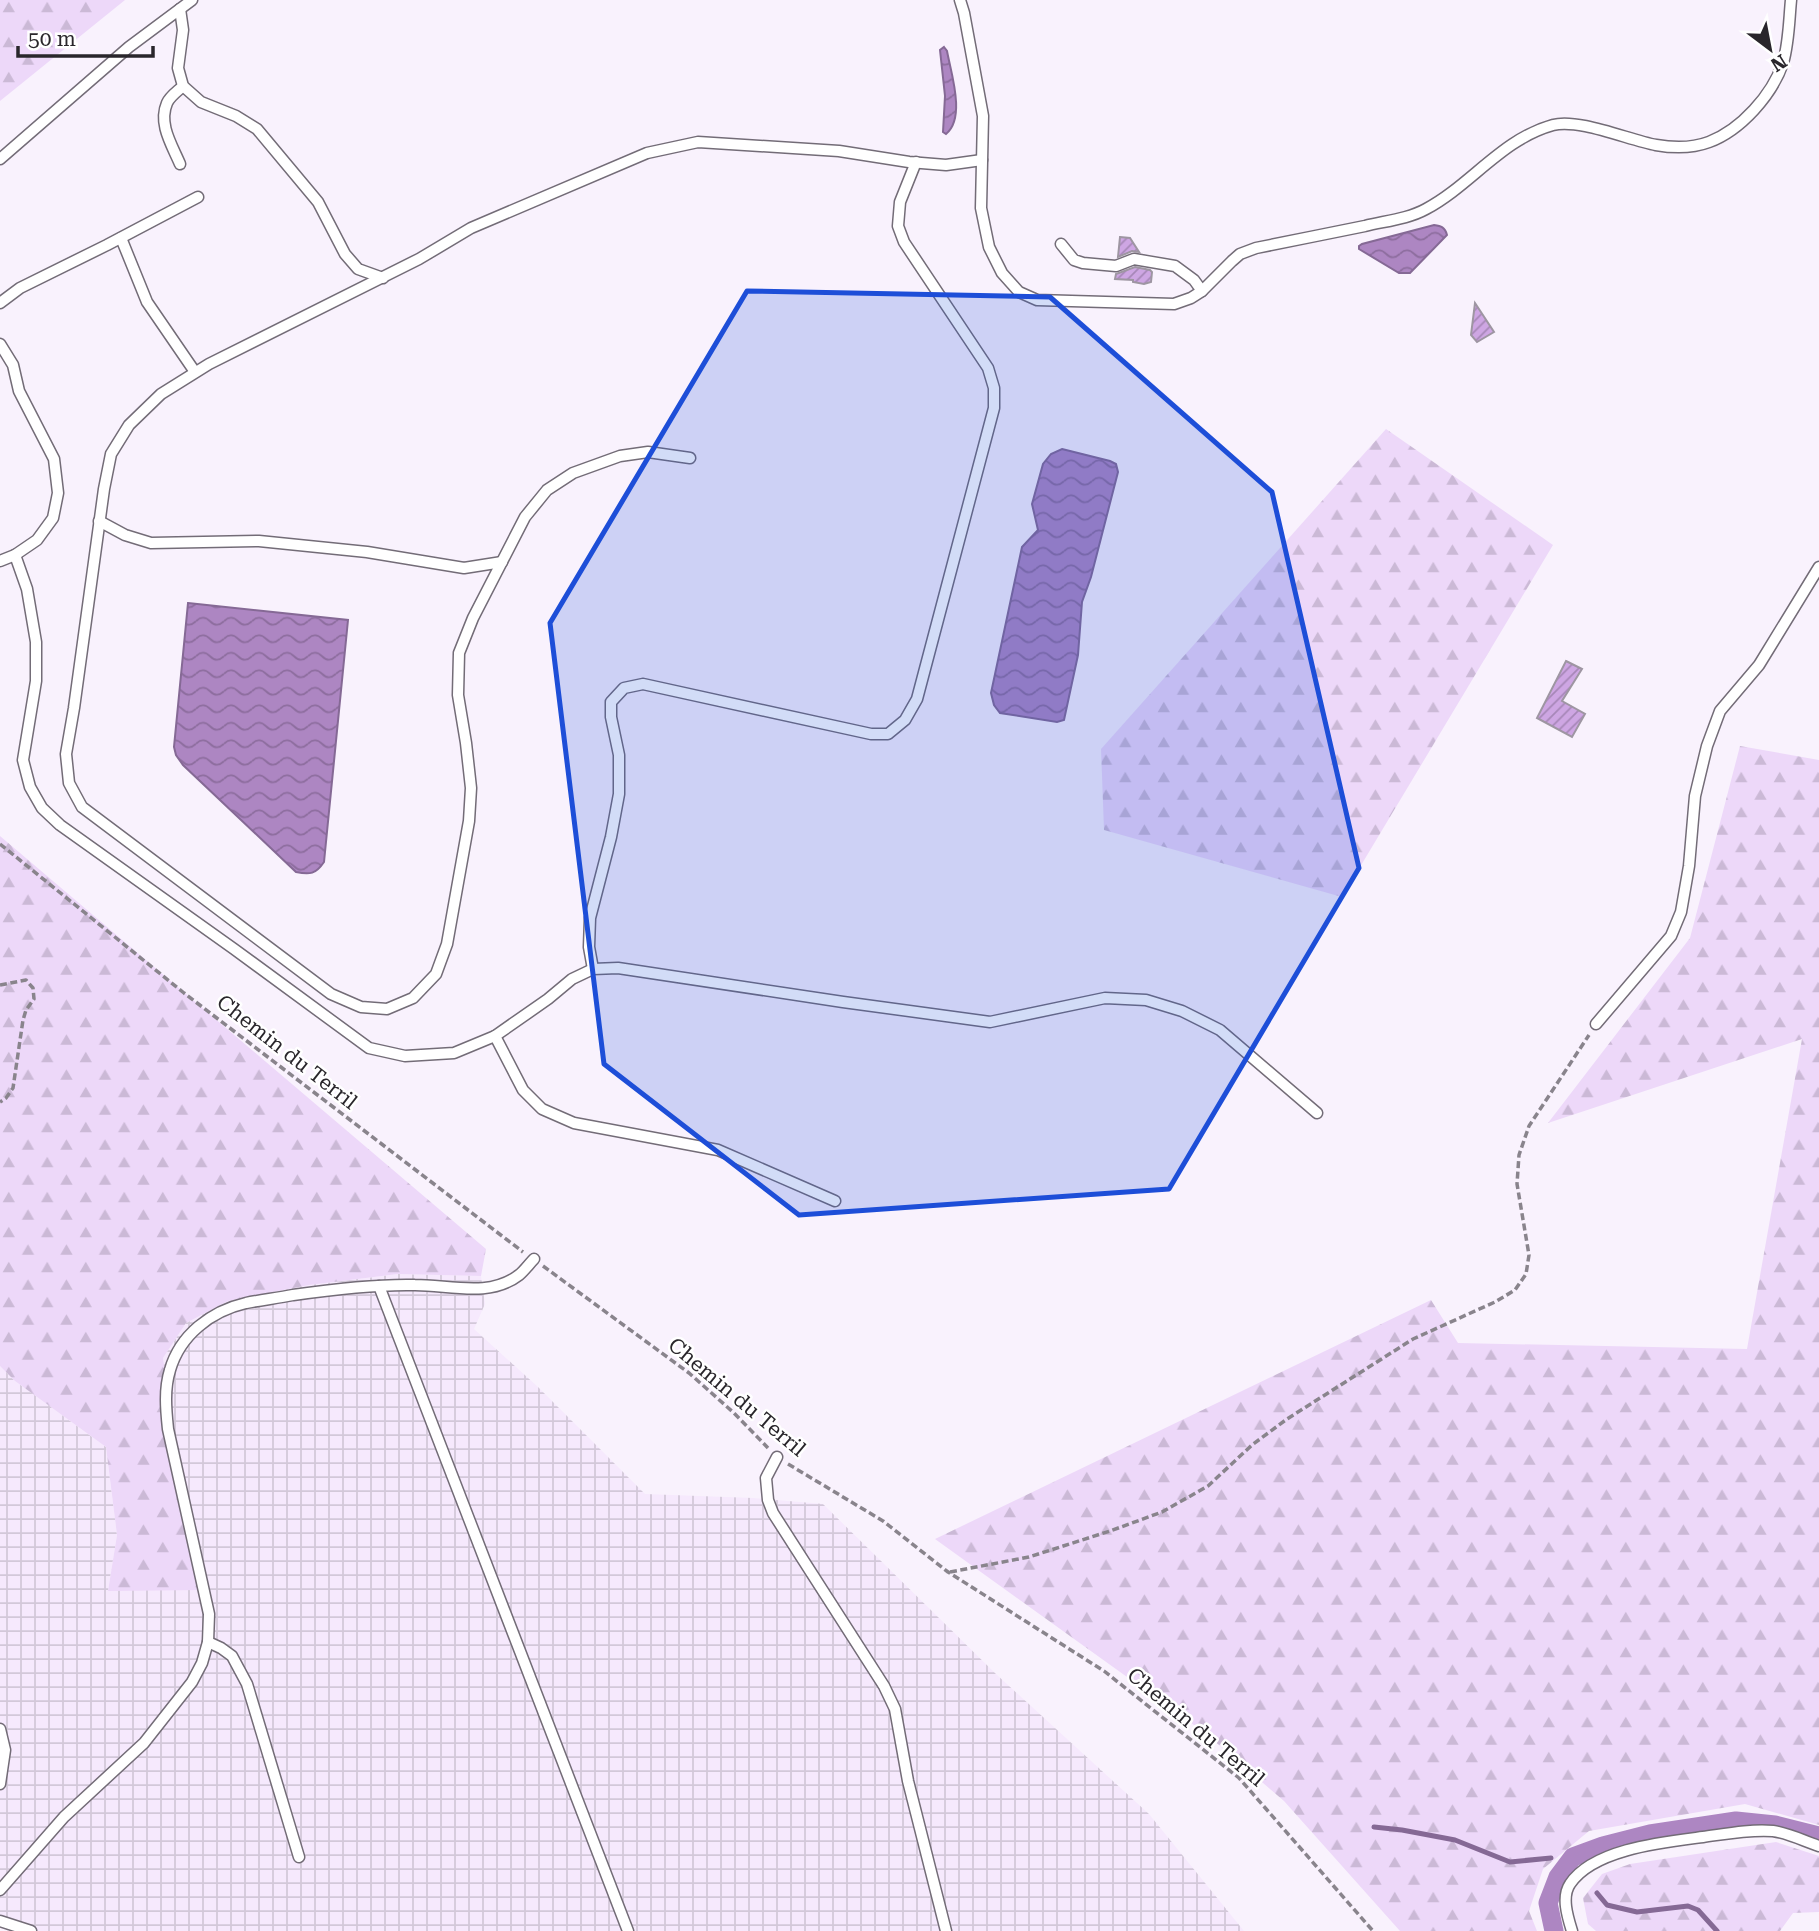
<svg xmlns="http://www.w3.org/2000/svg" width="1819" height="1931" viewBox="0 0 1819 1931" font-family="'Roboto Serif',serif">
<style>
.industrial{fill:url(#industrial-grid)}
.forest{fill:url(#forest-firs)}
.water{fill:url(#water-waves);stroke:#856995;stroke-width:2}
.lines{fill:none;stroke-linecap:round;stroke-linejoin:round}
.stream{stroke:#856995;stroke-width:5}
.canal{stroke:#ad86c2;stroke-width:19}
.building{fill:url(#building-hatch);stroke:#9e96a2;stroke-width:2}
.service-casing{stroke:#736c77;stroke-width:13}
.path{stroke:#89848c;stroke-width:3.5;stroke-dasharray:7 3.5;stroke-linecap:butt}
.service{stroke:#fff;stroke-width:10}
.marked{fill:#1d4ed8;fill-opacity:0.2;stroke:#1d4ed8;stroke-width:5;stroke-linejoin:round}
.labels{text-anchor:middle;stroke-width:5;stroke-linejoin:round;paint-order:stroke}
.street-label{font-size:21px;fill:#29262b;stroke:#fff}
</style>
<defs>
<pattern id="industrial-grid" width="8" height="8" patternUnits="userSpaceOnUse" patternTransform="scale(1.75)"><rect width="8" height="8" fill="#f6e9fd"/><path d="M0 4h8M4 0v8" fill="none" stroke="#d3c8d9"/></pattern>
<pattern id="forest-firs" width="22" height="20" patternUnits="userSpaceOnUse" patternTransform="scale(1.75)"><rect width="22" height="20" fill="#edd8f9"/><path d="M5 1l3.5 6h-7zM16 11l3.5 6h-7z" fill="#cbb9d6"/></pattern>
<pattern id="water-waves" width="16" height="10" patternUnits="userSpaceOnUse" patternTransform="scale(1.75)"><rect width="16" height="10" fill="#ad86c2"/><path d="M0 5q4-4 8 0t8 0" fill="none" stroke="#8d6d9e"/></pattern>
<pattern id="building-hatch" width="6" height="6" patternUnits="userSpaceOnUse" patternTransform="scale(1.75)"><rect width="6" height="6" fill="#cea6e3"/><path d="M-1 1l2-2M0 6l6-6M5 7l2-2" fill="none" stroke="#a787b8"/></pattern>
</defs>
<rect width="100%" height="100%" fill="#f9f2fd"/>
<polygon class="industrial" points="398,1274 481,1276 485,1304 474,1329 538,1387 645,1494 753,1498 823,1504 996,1674 1149,1814 1244,1931 10,1931 0,1928 0,1366 15,1381 106,1447 117,1535 108,1591 181,1482 163,1358 186,1323 228,1301 309,1285"/>
<g class="forest">
<polygon points="0,0 125,0 0,101"/>
<polygon points="1386,429 1553,545 1342,897 1104,830 1101,749"/>
<polygon points="1740,746 1819,760 1819,1825 1745,1804 1589,1831 1543,1869 1529,1911 1537,1931 1400,1931 1284,1801 1205,1733 935,1539 1431,1300 1458,1343 1747,1349 1802,1039 1548,1123 1690,938"/>
<polygon points="0,836 486,1249 481,1276 398,1274 309,1285 228,1301 186,1323 163,1358 181,1482 201,1590 108,1591 117,1535 106,1447 15,1381 0,1366"/>
<polygon points="1776,1842 1819,1856 1819,1912 1793,1913 1780,1931 1596,1931 1588,1924 1583,1898 1602,1874 1630,1864"/>
</g>
<g class="water">
<path d="M944,47L947,51C951,73 966,118 946,134L943,132L945,96L940,50Z"/>
<path d="M1434,225C1441,226 1445,227 1447,235L1410,273H1399L1359,249V246L1362,244Z"/>
<polygon points="1062,449 1110,461 1116,464 1118,472 1091,577 1082,602 1078,655 1064,720 1057,722 1000,713 994,705 991,693 1022,547 1038,530 1032,504 1043,464 1051,454"/>
<path d="M188,603L348,620L324,862C316,874 310,875 296,872L183,765L176,755L174,747Z"/>
</g>
<g class="lines">
<g class="stream">
<polyline points="1374,1827 1402,1830 1455,1840 1510,1862 1551,1858"/>
<polyline points="1597,1893 1607,1905 1637,1912 1688,1906 1698,1910 1717,1931"/>
</g>
<polyline class="canal" points="1554,1931 1548,1903 1558,1877 1573,1857 1603,1846 1650,1834 1736,1821 1775,1825 1819,1836"/>
</g>
<g class="building">
<polygon points="1120,237 1130,238 1139,252 1132,251 1118,257"/>
<polygon points="1135,267 1150,270 1152,272 1151,282 1144,284 1133,282 1133,280 1115,279 1116,274"/>
<polygon points="1475,303 1494,332 1477,342 1471,335"/>
<polygon points="1566,661 1582,669 1562,701 1585,714 1572,737 1537,718"/>
</g>
<g class="lines">
<g class="service-casing">
<g id="service">
<path d="M960,0L964,13L983,116L981,208L989,247L1002,273L1019,292L1037,300L1174,304L1191,298L1202,291L1232,261L1240,254L1256,248C1292,241 1329,233 1365,226C1385,221 1408,219 1426,209C1471,185 1502,139 1553,125C1578,118 1629,140 1656,145C1673,148 1693,148 1709,142C1741,130 1772,95 1783,63C1789,42 1789,21 1791,0"/>
<polyline points="180,9 183,30 178,68 183,86 201,102 236,116 257,129 318,202 345,254 358,269 383,278"/>
<polyline points="0,159 129,47 192,0"/>
<path d="M180,164C172,145 158,124 167,103C170,96 178,91 183,86"/>
<polyline points="121,238 147,302 195,372"/>
<polyline points="1061,244 1074,260 1083,263 1116,266 1134,259 1175,266 1194,280 1202,291"/>
<polyline points="0,303 20,288 107,245 198,197"/>
<polyline points="0,344 13,365 19,391 54,459 58,493 53,518 37,540 15,555 0,561"/>
<polyline points="690,458 648,452 620,456 573,473 547,490 525,517 473,618 459,653 458,695 466,743 471,788 469,821 447,944 436,974 413,998 387,1009 361,1007 331,994 82,807 69,783 66,754 74,708 104,489 111,454 129,425 161,394 209,364 419,259 471,228 647,153 698,142 839,151 909,162 946,165 982,160"/>
<polyline points="99,521 125,535 151,543 259,541 367,552 464,568 502,562"/>
<polyline points="15,555 27,589 36,642 36,681 23,760 30,787 42,808 60,825 234,949 369,1048 405,1056 454,1053 495,1036 548,999 572,979 593,969 618,968 843,1002 990,1022 1105,998 1146,1000 1182,1011 1220,1030 1317,1113"/>
<polyline points="593,969 589,947 590,918 611,837 619,794 619,755 611,717 611,702 624,688 643,684 871,734 888,734 905,720 917,699 994,408 994,388 988,368 904,242 898,226 900,202 916,162"/>
<polyline points="1596,1024 1671,936 1681,912 1689,866 1695,796 1707,746 1720,711 1759,665 1819,567"/>
<polyline points="495,1036 523,1090 542,1109 574,1123 718,1150 835,1201"/>
<polyline points="379,1286 628,1931"/>
<polyline points="777,1457 766,1478 768,1500 773,1513 884,1686 895,1709 908,1781 946,1931"/>
<polyline points="208,1642 221,1648 232,1656 247,1684 299,1857"/>
<polyline points="0,1729 5,1750 0,1784"/>
<path d="M0,1890L64,1817L144,1743L192,1682L202,1663L208,1642L209,1614L168,1429C166,1410 164,1389 170,1370C180,1335 211,1311 246,1303C261,1300 278,1298 293,1295C334,1289 374,1284 415,1285C450,1285 489,1298 519,1275C524,1271 529,1264 534,1259"/>
<polyline points="0,1921 31,1931"/>
<path d="M1572,1931C1568,1918 1561,1897 1570,1884C1593,1849 1664,1842 1703,1837C1725,1834 1750,1829 1773,1831C1788,1833 1804,1841 1819,1846"/>
</g>
</g>
<g class="path">
<polyline points="0,844 184,993 523,1252"/>
<polyline points="0,985 26,980 33,988 34,999 26,1010 23,1020 13,1088 6,1098 0,1102"/>
<polyline points="543,1266 689,1373 734,1413 768,1448"/>
<polyline points="788,1464 883,1521 948,1572 1104,1671 1239,1778 1373,1931"/>
<polyline points="950,1572 1029,1557 1110,1531 1162,1512 1208,1486 1252,1445 1287,1419 1413,1339 1495,1302 1515,1290 1526,1274 1529,1255 1517,1184 1519,1155 1529,1126 1589,1035"/>
</g>
<use href="#service" class="service"/>
</g>
<path class="marked" d="M747,291L1050,297L1272,492L1359,868L1169,1189L799,1215L604,1064L550,623Z"/>
<g class="labels">
<g class="street-label">
<text transform="translate(287 1052) rotate(38)" y="7">Chemin du Terril</text>
<text transform="translate(737 1397) rotate(40)" y="7">Chemin du Terril</text>
<text transform="translate(1196 1727) rotate(40)" y="7">Chemin du Terril</text>
</g>
</g>
<g transform="translate(1770 49) rotate(148)" stroke="#ffffff" stroke-width="5" paint-order="stroke">
<path d="M0-5L12 26L0 18L-12 26Z" fill="#29262b"/>
<text y="-10" font-size="19" font-weight="bold" text-anchor="middle" fill="#29262b">N</text>
</g>
<path d="M18 46v10h135v-10" fill="none" stroke="#29262b" stroke-width="3.5"/>
<text x="28" y="46" font-size="21" fill="#29262b" stroke="#ffffff" stroke-width="5" paint-order="stroke">50 m</text>
</svg>
